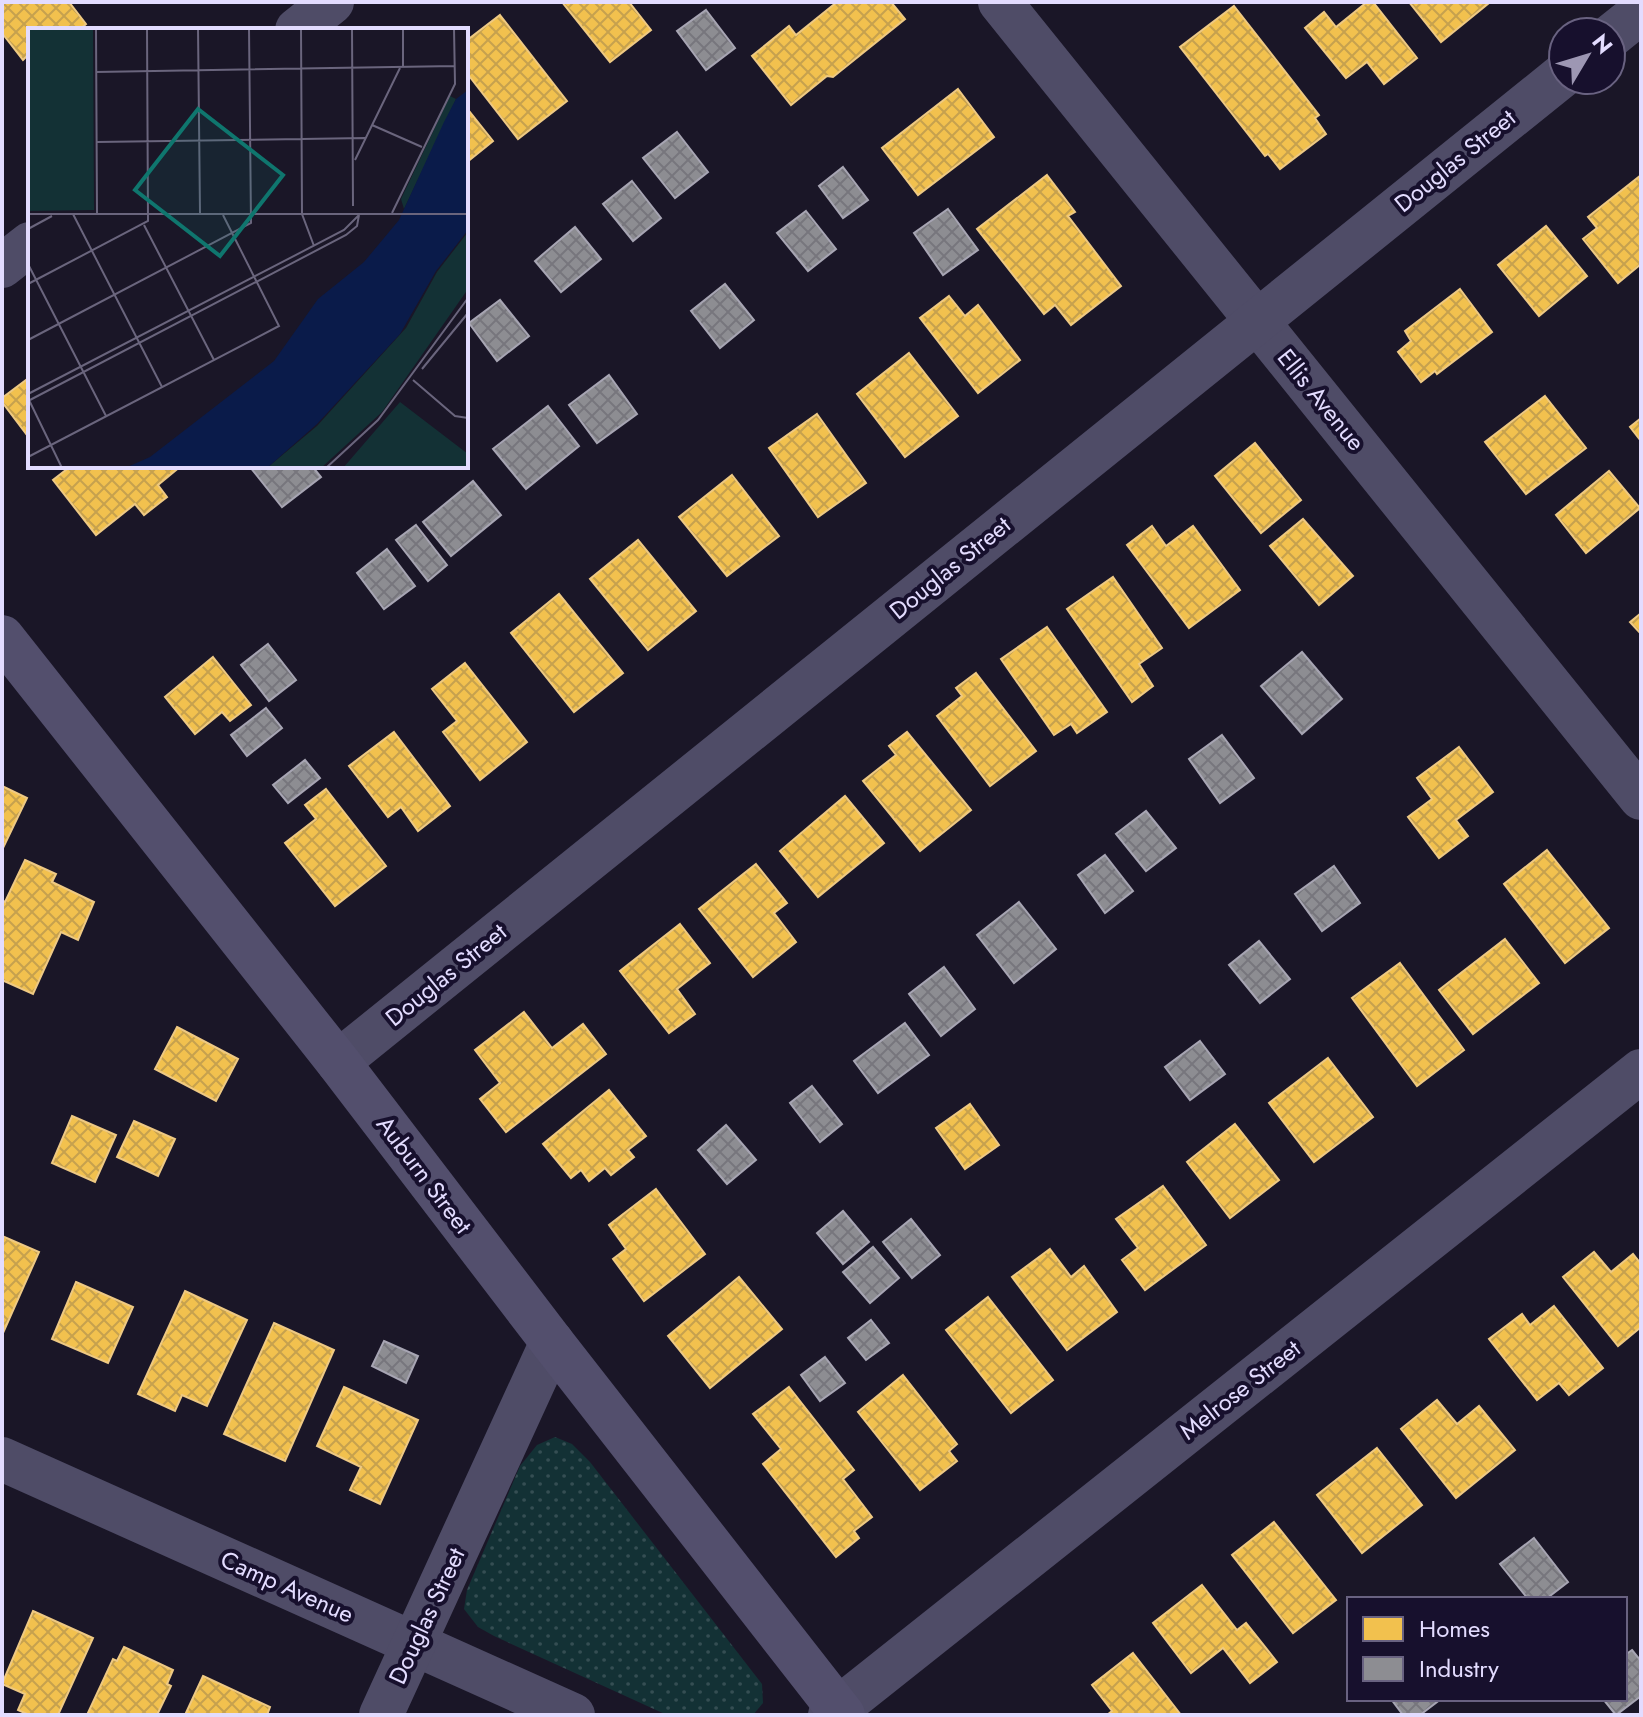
<svg xmlns="http://www.w3.org/2000/svg" width="1643" height="1717" viewBox="0 0 1643 1717" font-family="Jost,sans-serif">
<style>
.grass{fill:url(#grass-dots)}
.homes{fill:url(#homes-cross-hatch);stroke:#eec983;stroke-width:2}
.industry{fill:url(#industry-cross-hatch);stroke:#a7a5b3;stroke-width:2}
.lines{fill:none;stroke-linecap:round;stroke-linejoin:round}
.street{stroke:#4f4c67;stroke-width:44}
.secondary{stroke:#534f6d;stroke-width:44}
.labels{text-anchor:middle;stroke-width:8;stroke-linejoin:round;paint-order:stroke}
.street-label{font-size:24px;fill:#e3dcff;stroke:#17102d}
.inset-road{fill:none;stroke:#6a657d;stroke-width:2}
.view{fill:#0f766e;fill-opacity:0.15;stroke:#0f766e;stroke-width:4}
.inset-edge{fill:none;stroke:#e3dcff;stroke-width:4}
</style>
<defs>
<pattern id="grass-dots" width="8" height="8" patternUnits="userSpaceOnUse" patternTransform="scale(2)"><rect width="8" height="8" fill="#133135"/><path d="M2 2h.1M6 6h.1" fill="none" stroke="#354e53" stroke-width="1.8" stroke-linecap="round"/></pattern>
<pattern id="homes-cross-hatch" width="8" height="8" patternUnits="userSpaceOnUse" patternTransform="scale(2)"><rect width="8" height="8" fill="#f2c14e"/><path d="M0 0l8 8M0 8l8-8" fill="none" stroke="#c6a14e"/></pattern>
<pattern id="industry-cross-hatch" width="8" height="8" patternUnits="userSpaceOnUse" patternTransform="scale(2)"><rect width="8" height="8" fill="#8d8d92"/><path d="M0 0l8 8M0 8l8-8" fill="none" stroke="#77767d"/></pattern>
</defs>
<rect width="100%" height="100%" fill="#1a1627"/>
<polygon class="grass" points="555,1437 572,1444 590,1462 762,1684 763,1703 753,1715 667,1715 494,1636 478,1627 464,1609 467,1590 520,1466 537,1445"/>
<g class="homes">
<polygon points="2,2 69,2 86,24 79,30 30,30 30,53 23,60 2,33"/>
<polygon points="562,2 629,2 651,30 610,62"/>
<polygon points="837,2 891,2 905,19 833,77 827,76 791,105 752,56 789,26 796,35"/>
<polygon points="1367,2 1373,2 1417,58 1384,84 1367,62 1346,78 1305,28 1324,12 1336,27"/>
<polygon points="1409,2 1489,2 1489,3 1441,42"/>
<polygon points="1234,6 1319,115 1315,118 1326,134 1280,169 1268,154 1265,156 1180,47"/>
<polygon points="500,15 567,101 518,139 466,72 466,41"/>
<polygon points="958,89 994,137 918,195 882,148"/>
<polygon points="466,107 493,141 466,163"/>
<polygon points="1047,175 1075,212 1068,216 1121,286 1071,325 1055,305 1044,314 977,229"/>
<polygon points="1641,175 1641,264 1618,283 1583,239 1597,228 1588,217"/>
<polygon points="1546,226 1587,276 1539,316 1498,265"/>
<polygon points="1460,289 1492,332 1437,374 1435,371 1421,382 1398,352 1411,341 1405,331"/>
<polygon points="949,296 965,316 978,305 1020,360 978,393 920,318"/>
<polygon points="909,353 958,416 905,457 857,394"/>
<polygon points="30,377 30,439 2,402 2,398"/>
<polygon points="1545,396 1586,448 1526,494 1485,442"/>
<polygon points="817,414 866,483 818,517 769,448"/>
<polygon points="1641,418 1641,441 1630,427"/>
<polygon points="1255,443 1301,500 1261,533 1215,476"/>
<polygon points="71,466 181,466 158,485 167,497 144,515 135,504 96,535 53,480"/>
<polygon points="1609,471 1640,508 1586,553 1556,515"/>
<polygon points="732,475 779,536 727,576 679,517"/>
<polygon points="1303,519 1353,576 1319,605 1270,546"/>
<polygon points="1152,526 1166,546 1193,526 1240,590 1189,628 1127,545"/>
<polygon points="638,540 696,611 648,650 590,579"/>
<polygon points="1113,577 1162,648 1139,664 1153,686 1132,702 1067,609"/>
<polygon points="559,594 623,673 574,712 511,633"/>
<polygon points="1641,613 1641,634 1630,622"/>
<polygon points="1047,627 1107,712 1077,733 1071,724 1054,735 1001,659"/>
<polygon points="213,657 251,705 230,721 222,712 195,734 165,697"/>
<polygon points="465,663 527,742 480,780 443,732 457,721 432,689"/>
<polygon points="976,673 1036,751 990,786 937,716 962,696 956,688"/>
<polygon points="394,732 450,806 418,831 401,807 388,817 349,766"/>
<polygon points="907,732 971,810 920,851 863,781 896,755 889,746"/>
<polygon points="1459,747 1493,792 1456,820 1468,836 1439,858 1408,817 1432,799 1417,778"/>
<polygon points="2,786 27,798 2,850"/>
<polygon points="326,789 386,866 335,906 285,843 316,819 305,805"/>
<polygon points="845,796 884,843 818,897 780,851"/>
<polygon points="1547,850 1609,928 1565,963 1504,884"/>
<polygon points="25,860 56,874 52,882 94,902 78,940 61,932 33,994 2,980 2,900 5,902"/>
<polygon points="756,864 787,903 774,913 796,942 753,977 699,909"/>
<polygon points="680,924 710,963 677,989 695,1014 669,1033 620,971"/>
<polygon points="1505,939 1539,983 1473,1034 1439,990"/>
<polygon points="1400,963 1464,1050 1417,1086 1352,998"/>
<polygon points="524,1012 552,1048 583,1024 606,1054 506,1132 480,1099 500,1083 475,1050"/>
<polygon points="177,1027 238,1059 216,1101 155,1069"/>
<polygon points="1328,1058 1373,1117 1314,1162 1269,1103"/>
<polygon points="609,1090 646,1136 628,1150 634,1157 611,1175 605,1168 589,1181 581,1170 571,1178 543,1144"/>
<polygon points="970,1104 999,1145 965,1169 936,1128"/>
<polygon points="72,1116 116,1135 95,1182 52,1163"/>
<polygon points="134,1121 175,1139 158,1176 117,1157"/>
<polygon points="1235,1124 1279,1180 1230,1218 1187,1162"/>
<polygon points="1163,1186 1206,1245 1145,1290 1122,1260 1138,1248 1116,1219"/>
<polygon points="656,1189 705,1254 644,1301 613,1259 626,1249 609,1225"/>
<polygon points="2,1236 39,1252 3,1333 2,1332"/>
<polygon points="1050,1249 1071,1277 1084,1266 1117,1312 1067,1350 1012,1277"/>
<polygon points="1594,1252 1611,1272 1633,1254 1641,1264 1641,1327 1618,1346 1563,1277"/>
<polygon points="739,1277 782,1329 710,1388 668,1336"/>
<polygon points="76,1282 133,1307 108,1363 52,1339"/>
<polygon points="185,1291 247,1320 207,1406 182,1395 175,1411 138,1394"/>
<polygon points="988,1297 1053,1380 1011,1413 946,1330"/>
<polygon points="1554,1306 1603,1368 1569,1395 1559,1383 1537,1400 1489,1339 1522,1314 1530,1325"/>
<polygon points="274,1323 334,1350 285,1461 224,1434"/>
<polygon points="903,1375 957,1444 949,1451 957,1461 920,1490 858,1412"/>
<polygon points="344,1387 418,1420 380,1504 350,1490 361,1467 317,1446"/>
<polygon points="789,1387 854,1470 843,1479 872,1517 854,1531 859,1538 836,1557 763,1464 781,1449 753,1414"/>
<polygon points="1437,1400 1457,1424 1479,1406 1515,1450 1456,1498 1401,1429"/>
<polygon points="1377,1448 1422,1505 1362,1553 1317,1495"/>
<polygon points="1274,1522 1336,1600 1293,1633 1232,1555"/>
<polygon points="1202,1585 1237,1630 1246,1623 1277,1662 1250,1683 1223,1648 1191,1673 1153,1623"/>
<polygon points="33,1611 93,1638 58,1715 29,1715 18,1710 25,1694 2,1684"/>
<polygon points="124,1647 173,1670 167,1684 171,1686 157,1715 87,1715 113,1659 117,1661"/>
<polygon points="1133,1653 1181,1715 1107,1715 1112,1711 1092,1685"/>
<polygon points="203,1676 270,1707 267,1715 185,1715"/>
</g>
<g class="industry">
<polygon points="706,10 735,48 706,70 677,31"/>
<polygon points="677,132 708,172 675,198 643,158"/>
<polygon points="843,167 868,200 843,218 819,186"/>
<polygon points="632,181 661,218 633,241 603,204"/>
<polygon points="948,209 978,250 943,275 914,233"/>
<polygon points="806,211 836,249 808,271 777,233"/>
<polygon points="575,227 601,259 561,292 535,261"/>
<polygon points="725,284 754,320 720,348 691,311"/>
<polygon points="500,300 529,336 497,361 469,323"/>
<polygon points="609,375 637,414 597,443 569,405"/>
<polygon points="548,406 579,446 526,489 493,449"/>
<polygon points="312,466 321,477 282,507 250,467"/>
<polygon points="473,481 501,515 451,556 423,522"/>
<polygon points="416,525 447,565 428,581 396,540"/>
<polygon points="387,549 415,586 384,609 357,573"/>
<polygon points="268,644 296,680 269,701 241,665"/>
<polygon points="1302,652 1342,699 1302,734 1261,686"/>
<polygon points="266,708 282,728 247,756 231,735"/>
<polygon points="1222,735 1254,778 1220,803 1189,759"/>
<polygon points="305,760 320,778 288,803 273,785"/>
<polygon points="1146,811 1176,848 1146,871 1116,834"/>
<polygon points="1105,855 1133,891 1105,913 1078,875"/>
<polygon points="1334,866 1360,903 1322,931 1295,894"/>
<polygon points="1019,902 1056,949 1014,983 977,935"/>
<polygon points="1259,941 1290,979 1260,1003 1229,965"/>
<polygon points="944,967 975,1009 941,1036 909,994"/>
<polygon points="905,1023 929,1055 878,1093 854,1061"/>
<polygon points="1200,1041 1225,1074 1190,1100 1165,1067"/>
<polygon points="812,1086 842,1124 820,1142 790,1103"/>
<polygon points="726,1125 756,1160 727,1184 698,1150"/>
<polygon points="843,1211 869,1242 843,1264 817,1233"/>
<polygon points="911,1219 940,1255 912,1278 883,1242"/>
<polygon points="873,1247 899,1278 870,1303 843,1272"/>
<polygon points="871,1320 889,1343 866,1360 848,1338"/>
<polygon points="384,1341 418,1356 406,1383 372,1366"/>
<polygon points="825,1357 845,1383 820,1401 801,1375"/>
<polygon points="1534,1538 1568,1582 1546,1599 1528,1599 1500,1564"/>
<polygon points="1632,1650 1641,1661 1641,1696 1616,1715 1603,1699 1625,1699 1625,1655"/>
<polygon points="1391,1699 1441,1699 1420,1715 1403,1715"/>
</g>
<g class="lines">
<g class="street">
<polyline points="1000,2 1641,798"/>
<polyline points="297,30 332,2"/>
<polyline points="1611,36 1641,12"/>
<polyline points="2,266 30,244"/>
<polyline points="338,1062 1563,75"/>
<polyline points="2,1459 573,1715"/>
<polyline points="381,1715 552,1342"/>
<polyline points="830,1715 1641,1071"/>
</g>
<polyline class="secondary" points="2,637 338,1062 552,1342 843,1715"/>
</g>
<g class="labels">
<g class="street-label">
<text transform="translate(1455 161) rotate(-39)" y="8">Douglas Street</text>
<text transform="translate(1321 400) rotate(51)" y="8">Ellis Avenue</text>
<text transform="translate(950 568) rotate(-39)" y="8">Douglas Street</text>
<text transform="translate(446 975) rotate(-39)" y="8">Douglas Street</text>
<text transform="translate(424 1175) rotate(53)" y="8">Auburn Street</text>
<text transform="translate(1240 1390) rotate(-38)" y="8">Melrose Street</text>
<text transform="translate(287 1587) rotate(24)" y="8">Camp Avenue</text>
<text transform="translate(427 1616) rotate(-65)" y="8">Douglas Street</text>
</g>
</g>
<g transform="translate(28 28)">
<rect width="440" height="440" fill="#1a1627"/>
<path d="M422,68L428,71L376,181L373,171ZM440,204V261L354,384L293,440H239L289,398L378,300L409,244ZM372,374L440,426V440H315Z" fill="#133135"/>
<path d="M0,0H65L66,182L0,183Z" fill="#133135"/>
<path d="M440,62V202L408,243L372,306L289,396L239,440H97L122,429L246,333L290,271L336,234L371,192L416,94L428,71Z" fill="#0a1b4a"/>
<path class="inset-road" d="M68,0L69,185M170,0L172,185M273,0L274,186L286,218M324,0L325,178M375,0V40M68,44L427,38M344,97L394,119M69,114L337,110M327,132L372,40M364,185L427,56L426,0M0,186H440M45,186L134,359M116,197L186,332M0,201L24,188M0,236L78,388M0,256L120,193L119,0M0,312L223,195L221,0M394,341L440,285M385,352L427,388L440,390M0,366L316,202L331,187M1,372L34,440M0,373L318,207L329,198L331,187M0,429L251,298L195,187M298,440L350,392L440,270"/>
<path class="view" d="M170,81L255,147L192,228L107,162Z"/>
<rect width="440" height="440" class="inset-edge"/>
</g>
<rect width="1643" height="1717" fill="none" stroke="#e3dcff" stroke-width="8"/>
<rect x="1347" y="1597" width="280" height="104" fill="#17102d" stroke="#696281" stroke-width="2"/>
<rect x="1363" y="1617" width="40" height="24" fill="#f2c14e" stroke="#696281" stroke-width="2"/>
<text x="1419" y="1637" font-size="24" fill="#e3dcff">Homes</text>
<rect x="1363" y="1657" width="40" height="24" fill="#8d8d92" stroke="#696281" stroke-width="2"/>
<text x="1419" y="1677" font-size="24" fill="#e3dcff">Industry</text>
<g transform="translate(1587 56) rotate(52)"><circle r="38" fill="#17102d" stroke="#696281" stroke-width="2"/>
<path d="M0-6L14 30L0 20L-14 30Z" fill="#9d97b3"/>
<text y="-12" font-size="22" font-weight="bold" text-anchor="middle" fill="#e3dcff">N</text>
</g>
</svg>
